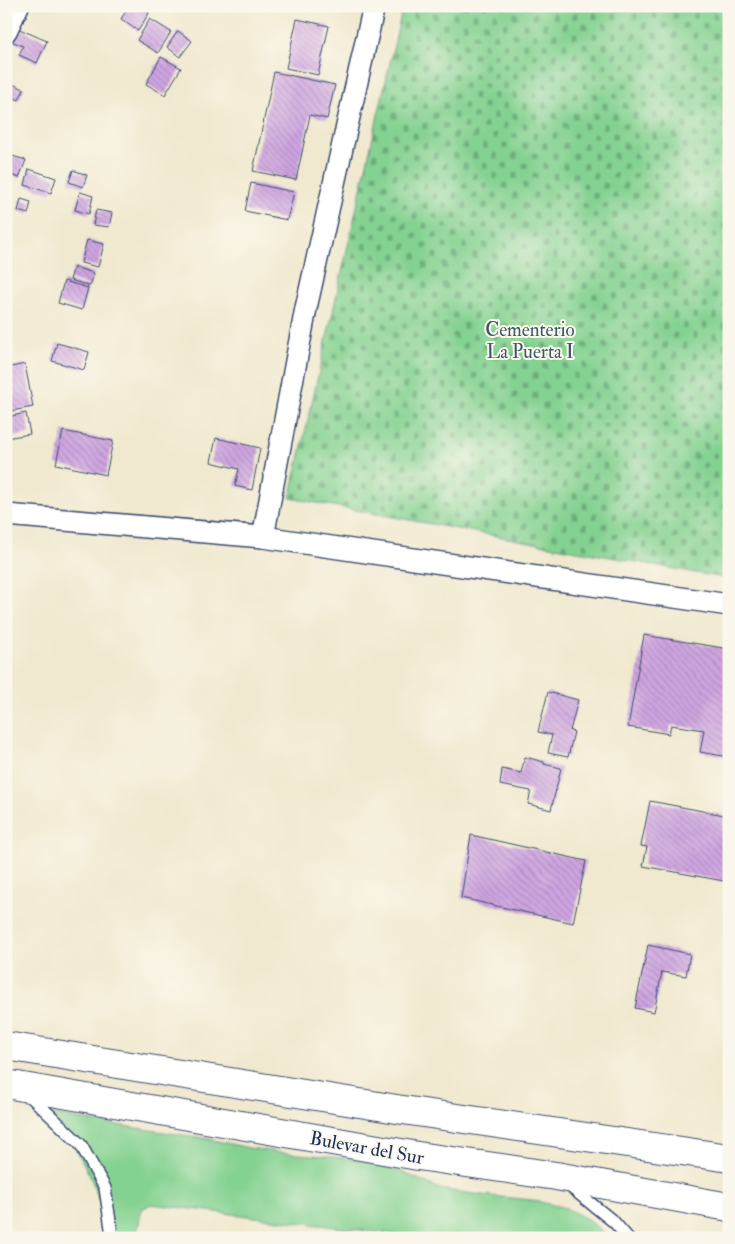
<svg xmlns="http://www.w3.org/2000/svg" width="735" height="1244" viewBox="0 0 735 1244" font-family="'IM FELL Double Pica',serif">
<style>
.cemetery{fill:url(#cemetery-stones);stroke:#508078}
.park{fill:#84d291;stroke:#508078}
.building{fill:url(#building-back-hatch)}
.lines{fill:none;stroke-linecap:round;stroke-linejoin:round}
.service-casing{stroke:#3b4b6f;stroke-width:14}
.minor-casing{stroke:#3b4b6f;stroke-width:24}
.trunk-casing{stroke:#3b4b6f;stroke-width:30}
.service{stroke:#fff;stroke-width:11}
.minor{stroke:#fff;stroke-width:21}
.trunk{stroke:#fff;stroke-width:28}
.labels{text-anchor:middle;stroke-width:4;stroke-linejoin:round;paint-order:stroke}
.park-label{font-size:19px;fill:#35586b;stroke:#fbf7ec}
.street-label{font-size:19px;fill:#1b2f5e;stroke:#fbf7ec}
</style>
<defs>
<pattern id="cemetery-stones" width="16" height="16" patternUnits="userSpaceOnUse" patternTransform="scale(1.25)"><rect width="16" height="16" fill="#84d291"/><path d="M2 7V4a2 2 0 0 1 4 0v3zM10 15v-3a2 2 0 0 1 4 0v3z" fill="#6bab7a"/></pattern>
<pattern id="building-back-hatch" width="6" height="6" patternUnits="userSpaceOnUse" patternTransform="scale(1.25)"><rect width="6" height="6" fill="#cfa5e1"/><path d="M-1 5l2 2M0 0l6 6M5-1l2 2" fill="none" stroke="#a787ba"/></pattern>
</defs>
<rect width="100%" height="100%" fill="#fbf7ec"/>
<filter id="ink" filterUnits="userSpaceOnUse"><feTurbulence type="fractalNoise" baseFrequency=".02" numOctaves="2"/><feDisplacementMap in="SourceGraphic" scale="10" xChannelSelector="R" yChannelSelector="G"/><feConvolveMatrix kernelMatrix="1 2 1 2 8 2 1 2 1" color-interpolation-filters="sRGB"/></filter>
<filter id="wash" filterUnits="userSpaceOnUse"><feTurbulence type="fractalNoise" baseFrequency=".0096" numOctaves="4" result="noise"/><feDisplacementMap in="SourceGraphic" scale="20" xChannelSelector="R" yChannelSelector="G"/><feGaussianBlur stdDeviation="1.12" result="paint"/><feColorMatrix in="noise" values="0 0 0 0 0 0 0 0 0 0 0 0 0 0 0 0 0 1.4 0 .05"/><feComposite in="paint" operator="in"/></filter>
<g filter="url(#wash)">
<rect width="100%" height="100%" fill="#f0e9cf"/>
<polygon class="cemetery" points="403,6 729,6 729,579 290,498"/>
<polygon class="park" points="36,1110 76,1119 204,1138 249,1148 285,1153 326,1156 359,1160 379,1164 400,1171 440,1189 481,1195 532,1200 566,1208 589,1220 611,1238 424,1238 151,1204 142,1209 136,1238 108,1238 108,1233 101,1206 91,1178 72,1142"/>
<g id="blocks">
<g class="building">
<polygon points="129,6 139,6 149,13 138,31 121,19"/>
<polygon points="150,19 171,32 158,53 137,40"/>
<polygon points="297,19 329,26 318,75 286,68"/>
<polygon points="17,28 47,41 37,63 19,55 23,46 11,41"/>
<polygon points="178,31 192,41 180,57 167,47"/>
<polygon points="161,57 181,68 165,95 146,84"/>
<polygon points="274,72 335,85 327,119 310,115 296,180 253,171"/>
<polygon points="10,83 24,89 19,100 6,94 6,91"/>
<polygon points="12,156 26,160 19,178 6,173"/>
<polygon points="29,169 56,178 51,193 25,185"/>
<polygon points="73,170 87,175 83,187 69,182"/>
<polygon points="251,183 294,192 287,220 245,211"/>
<polygon points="80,192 93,196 89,214 75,210"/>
<polygon points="21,199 31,202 28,214 18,211"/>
<polygon points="96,210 112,213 109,227 93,225"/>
<polygon points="87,240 104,244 98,267 81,263"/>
<polygon points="74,267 94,273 90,286 70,280"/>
<polygon points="64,281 88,288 82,310 58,303"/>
<polygon points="57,343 89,352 84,370 52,361"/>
<polygon points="25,364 33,407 6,412 6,368"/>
<polygon points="26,413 30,434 6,438 6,417"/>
<polygon points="63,431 113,441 106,475 56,464"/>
<polygon points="216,438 260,448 252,490 235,486 239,469 211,462"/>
<polygon points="644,635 729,649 729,757 700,752 704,730 671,725 669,734 628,727"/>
<polygon points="548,692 578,700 570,731 574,732 568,757 548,753 552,735 538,732"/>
<polygon points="525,757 544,762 544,764 561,768 551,810 528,804 531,791 500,785 502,769 521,773"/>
<polygon points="650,801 729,816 729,882 643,866 647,847 641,846"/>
<polygon points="471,835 586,861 573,923 461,898"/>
<polygon points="648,945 690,954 686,976 662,972 654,1012 635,1008"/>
</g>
</g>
</g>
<g filter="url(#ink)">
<use href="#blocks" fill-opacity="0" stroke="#3b4b6f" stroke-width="1"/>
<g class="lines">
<g class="service-casing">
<g id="service">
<polyline points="27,1093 81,1145 105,1188 111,1228 111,1238"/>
<polyline points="568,1185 614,1222 628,1238"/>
</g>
</g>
<g class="minor-casing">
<g id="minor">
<polyline points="6,31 18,6"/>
<polyline points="6,515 263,537 729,605"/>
<polyline points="263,537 306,308 374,6"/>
</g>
</g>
<g class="trunk-casing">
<g id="trunk">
<polyline points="6,1046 403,1110 729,1158"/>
<polyline points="6,1084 418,1156 556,1176 729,1207"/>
</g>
</g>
<use href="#service" class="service"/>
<use href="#minor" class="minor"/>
<use href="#trunk" class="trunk"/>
</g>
</g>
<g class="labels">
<g class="park-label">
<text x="530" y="336">Cementerio<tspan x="530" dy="22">La Puerta I</tspan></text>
</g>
<g class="street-label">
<text transform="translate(367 1147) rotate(10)" y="7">Bulevar del Sur</text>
</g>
</g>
<rect width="735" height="1244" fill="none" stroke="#fbf7ec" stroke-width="25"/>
</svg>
